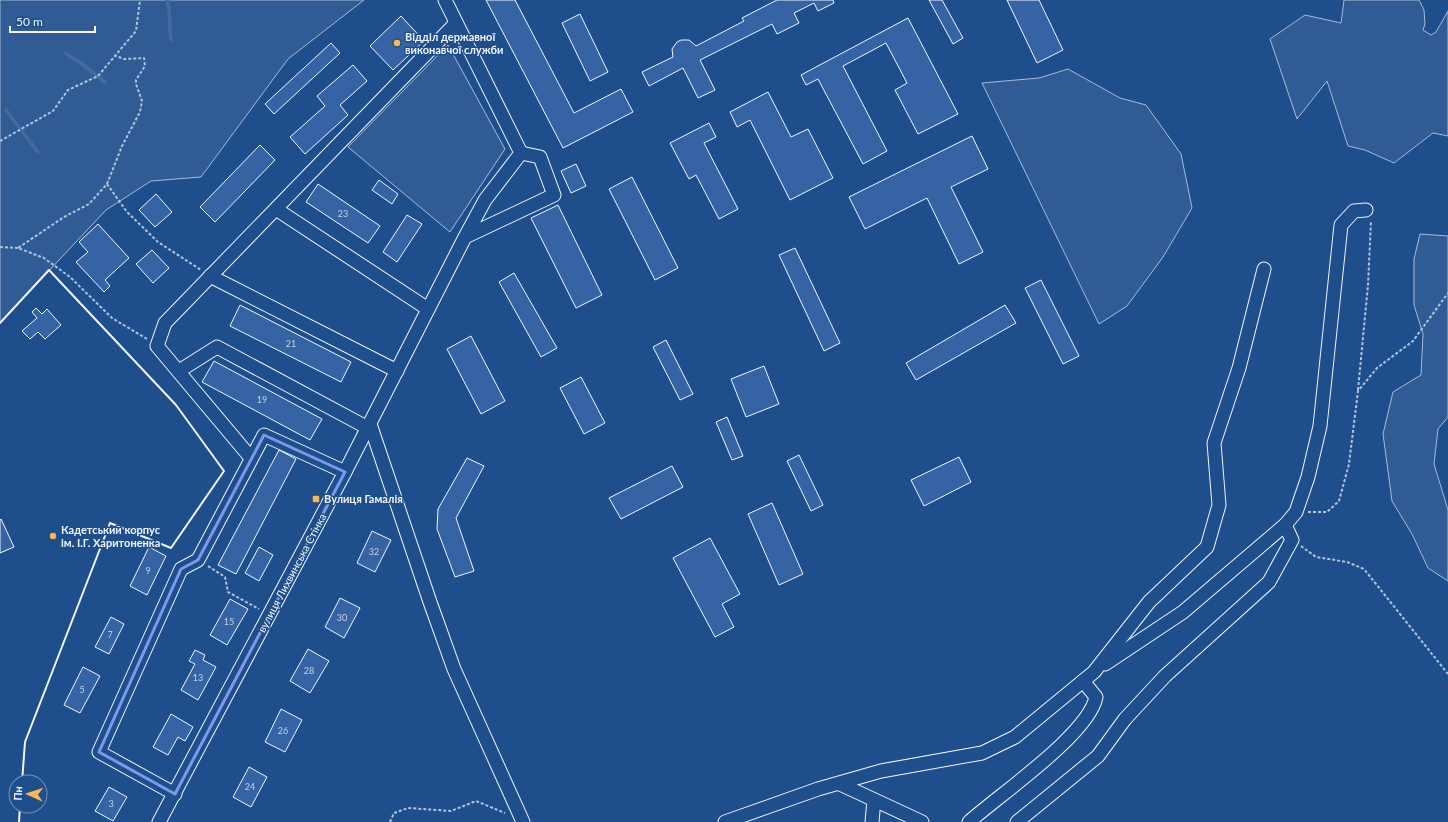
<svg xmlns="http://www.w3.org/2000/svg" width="1448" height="822" viewBox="0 0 1448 822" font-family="Lato,sans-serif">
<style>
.built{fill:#305b95;stroke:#a8bbd7}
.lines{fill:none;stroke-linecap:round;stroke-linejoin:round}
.stream{stroke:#446ba0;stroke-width:3.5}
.building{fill:#3563a3;stroke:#f2f6ff}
.minor-casing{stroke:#f2f6ff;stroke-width:15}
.path{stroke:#b3c4dc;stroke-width:2;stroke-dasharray:3 2;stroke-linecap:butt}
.minor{stroke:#1f4e8c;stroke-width:13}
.wall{stroke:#f2f6ff;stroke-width:2}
.marked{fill:none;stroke:#7d9aea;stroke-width:3;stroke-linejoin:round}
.poi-dot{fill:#ffb74d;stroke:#1f4e8c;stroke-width:1.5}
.labels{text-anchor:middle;stroke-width:3;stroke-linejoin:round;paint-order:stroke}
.number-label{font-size:9px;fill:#c3d1e8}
.poi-label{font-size:11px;font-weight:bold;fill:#f2f6ff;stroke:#1f4e8c;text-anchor:start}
.street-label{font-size:11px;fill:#f2f6ff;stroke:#1f4e8c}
</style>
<rect width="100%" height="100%" fill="#1f4e8c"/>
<g class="built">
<polygon points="0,0 364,0 288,59 201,177 151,181 106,210 0,323"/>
<polygon points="1344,0 1419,0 1424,10 1425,24 1423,30 1431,35 1436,32 1448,11 1448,136 1433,133 1394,163 1365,150 1348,146 1327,81 1297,119 1270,39 1305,15 1341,23"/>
<polygon points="448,45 505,149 450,232 348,147"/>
<polygon points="1068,69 1120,98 1146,105 1181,154 1192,208 1163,257 1127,306 1099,324 982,83 1039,78"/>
<polygon points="1420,234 1448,236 1448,417 1438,429 1434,464 1448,510 1448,581 1428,568 1412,534 1392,501 1383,434 1393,392 1421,375 1423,334 1414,305 1414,259"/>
</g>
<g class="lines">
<g class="stream">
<path d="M167,0C171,12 169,27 171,40"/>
<polyline points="65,53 82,64 105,82"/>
<polyline points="6,110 38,152"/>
</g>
</g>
<g class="building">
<polygon points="486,0 515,0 574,113 621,89 633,112 563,148"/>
<polygon points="777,0 833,0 834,3 818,11 814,3 794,13 799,23 777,34 772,24 700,60 715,90 698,98 683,68 649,86 642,72 673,57 672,49 677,42 681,40 689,40 696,46 744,21 742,18"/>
<polygon points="929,0 942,0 963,38 953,44"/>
<polygon points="1007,0 1039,0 1063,50 1037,63"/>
<polygon points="580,14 608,72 590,81 562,23"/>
<polygon points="401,16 424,41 393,70 370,46"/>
<polygon points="908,18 958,114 918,134 895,90 907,83 886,43 843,66 887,151 863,164 818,79 806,85 801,75"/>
<polygon points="331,43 340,53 274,114 265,104"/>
<polygon points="353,65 367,81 340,105 348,115 305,154 290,137 325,106 317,96"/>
<polygon points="768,92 791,137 808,129 833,178 790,200 750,120 737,127 730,112"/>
<polygon points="709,123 716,137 704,143 738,209 719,219 696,175 689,179 670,143"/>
<polygon points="972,136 988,169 951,187 983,252 959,264 927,198 865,229 849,197"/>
<polygon points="260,145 275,160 215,222 200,207"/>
<polygon points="576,164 586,186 571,193 561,171"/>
<polygon points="632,177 678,268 655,280 609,189"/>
<polygon points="379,180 398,194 392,204 372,190"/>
<polygon points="318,184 380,226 368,243 306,202"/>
<polygon points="156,194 172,212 155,227 139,210"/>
<polygon points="558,205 602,295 576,308 531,218"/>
<polygon points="407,215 422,224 397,262 383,252"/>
<polygon points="98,224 129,258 105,280 110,286 104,292 76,262 88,252 79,242"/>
<polygon points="795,248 840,343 824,351 779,255"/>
<polygon points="152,250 169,268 153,283 136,264"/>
<polygon points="514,273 557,348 541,357 499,282"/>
<polygon points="1041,280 1079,356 1063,364 1025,288"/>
<polygon points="240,305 351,362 341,382 230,326"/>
<polygon points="1005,305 1016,323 916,380 906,363"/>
<polygon points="36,308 42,314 47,309 61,325 45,339 38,332 30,339 22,331 37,318 32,312"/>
<polygon points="471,336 505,401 481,414 447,349"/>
<polygon points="666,340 693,394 680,400 653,347"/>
<polygon points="214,361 322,419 310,440 202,382"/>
<polygon points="764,366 779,404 746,417 731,379"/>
<polygon points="581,377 605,423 584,434 560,388"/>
<polygon points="727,417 743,456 732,460 716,422"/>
<polygon points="279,450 296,459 236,574 218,565"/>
<polygon points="799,455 823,505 811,511 787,461"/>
<polygon points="959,457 971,482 924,506 911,480"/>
<polygon points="467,458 484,466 456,518 474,571 455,577 437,529 438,509"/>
<polygon points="672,466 683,487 621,519 609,498"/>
<polygon points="772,503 803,574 779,585 748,514"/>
<polygon points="1,519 14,547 0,553 0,520"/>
<polygon points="372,531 391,540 375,572 357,563"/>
<polygon points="710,538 740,594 722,604 734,627 715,637 673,558"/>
<polygon points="149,547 166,556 147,595 130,586"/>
<polygon points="259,547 273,555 259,581 245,573"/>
<polygon points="340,598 360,608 344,638 325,627"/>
<polygon points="230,599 248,609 227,645 210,635"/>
<polygon points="111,617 124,624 109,654 95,647"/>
<polygon points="308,649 329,661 310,693 290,681"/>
<polygon points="195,650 205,655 203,660 216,667 198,700 181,690 195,664 189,661"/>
<polygon points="83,667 100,676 80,713 64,705"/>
<polygon points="281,709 302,720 285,752 265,742"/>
<polygon points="171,714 193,727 185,741 178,737 168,755 153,747"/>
<polygon points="249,767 267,777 251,807 233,797"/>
<polygon points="109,787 127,797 113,821 95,811"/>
</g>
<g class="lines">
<g class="minor-casing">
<g id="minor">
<polyline points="445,0 521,153"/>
<polyline points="276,209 428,309"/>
<polyline points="210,276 397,371"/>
<polyline points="179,371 217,347 368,428"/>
<polyline points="370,424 430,602 454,669 523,822"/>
<polyline points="251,458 157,346 165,323 456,23"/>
<polyline points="1105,664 1183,612 1285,525 1296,512 1308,477 1320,426 1341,225 1354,211 1366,210"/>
<polyline points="840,784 922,822"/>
<polyline points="175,794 99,752 181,569 198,560 264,435 345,472"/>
<polyline points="159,822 345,472 465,237 554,195 540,157 521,153 485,200 465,237"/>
<polyline points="725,822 818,789 881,771 982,753 1015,737 1094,672 1149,602 1207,547 1219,505 1214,443 1239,368 1264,269"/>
<polyline points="872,822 874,800"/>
<path d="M969,822C999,795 1089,734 1096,697L1083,681"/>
<polyline points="1017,822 1098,756 1125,719 1165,676 1269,582 1292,540 1285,525"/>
</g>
</g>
<g class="path">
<polyline points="0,141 53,111 68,90 98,76 136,31 140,0"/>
<polyline points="107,184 122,146 140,112 142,101 136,84 136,80 145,66 144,58 124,59 116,56"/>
<polyline points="0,247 18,248"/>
<polyline points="147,339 112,318 70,277 44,258 18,248 64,217 89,204 107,184 127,212 158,242 201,270"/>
<polyline points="1358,390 1368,285 1371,221"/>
<polyline points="1308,512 1327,512 1339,501 1349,464 1358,391 1377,368 1413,341 1448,293"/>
<polyline points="1301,546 1316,557 1347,562 1364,569 1448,674"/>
<polyline points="208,566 225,577 228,592 259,609"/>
<polyline points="390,822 394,813 408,808 451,811 476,801 505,813"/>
</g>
<use href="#minor" class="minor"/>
<g class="wall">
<polyline points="0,323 49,270 176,405 224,471 171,548 110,523 25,742 22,782"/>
<polyline points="19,822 20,806"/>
</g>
</g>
<path class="marked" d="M264,435L345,472L175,794L99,752L181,569L198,560Z"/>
<g class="poi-dot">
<circle cx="397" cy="43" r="4"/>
<rect x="312" y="495" width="8" height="8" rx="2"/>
<circle cx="53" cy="536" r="4"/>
</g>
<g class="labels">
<g class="number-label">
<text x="343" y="217">23</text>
<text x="291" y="347">21</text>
<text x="262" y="403">19</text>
<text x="374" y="555">32</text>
<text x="148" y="574">9</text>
<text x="342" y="621">30</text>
<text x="229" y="625">15</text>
<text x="110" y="638">7</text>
<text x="309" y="674">28</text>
<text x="198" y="681">13</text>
<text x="82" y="693">5</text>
<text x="283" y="734">26</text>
<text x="250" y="790">24</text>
<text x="111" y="807">3</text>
</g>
<g class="poi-label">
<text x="405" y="41">Відділ державної<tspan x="405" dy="13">виконавчої служби</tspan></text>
<text x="324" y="503">Вулиця Гамалія</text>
<text x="61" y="534">Кадетський корпус<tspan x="61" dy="13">ім. І.Г. Харитоненка</tspan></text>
</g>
<g class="street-label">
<text transform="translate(292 573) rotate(-62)" y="4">вулиця Лихвинська Стінка</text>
</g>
</g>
<g transform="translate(28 794) rotate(273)"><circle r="19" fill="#1f4e8c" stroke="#7391ba"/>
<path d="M0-3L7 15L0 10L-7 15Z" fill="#ffb74d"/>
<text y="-6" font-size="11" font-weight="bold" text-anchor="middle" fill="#f2f6ff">Пн</text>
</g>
<path d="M10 26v6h85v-6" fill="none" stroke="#f2f6ff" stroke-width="2"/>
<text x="16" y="26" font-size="12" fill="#f2f6ff" stroke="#1f4e8c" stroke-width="3" paint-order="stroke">50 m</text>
</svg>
